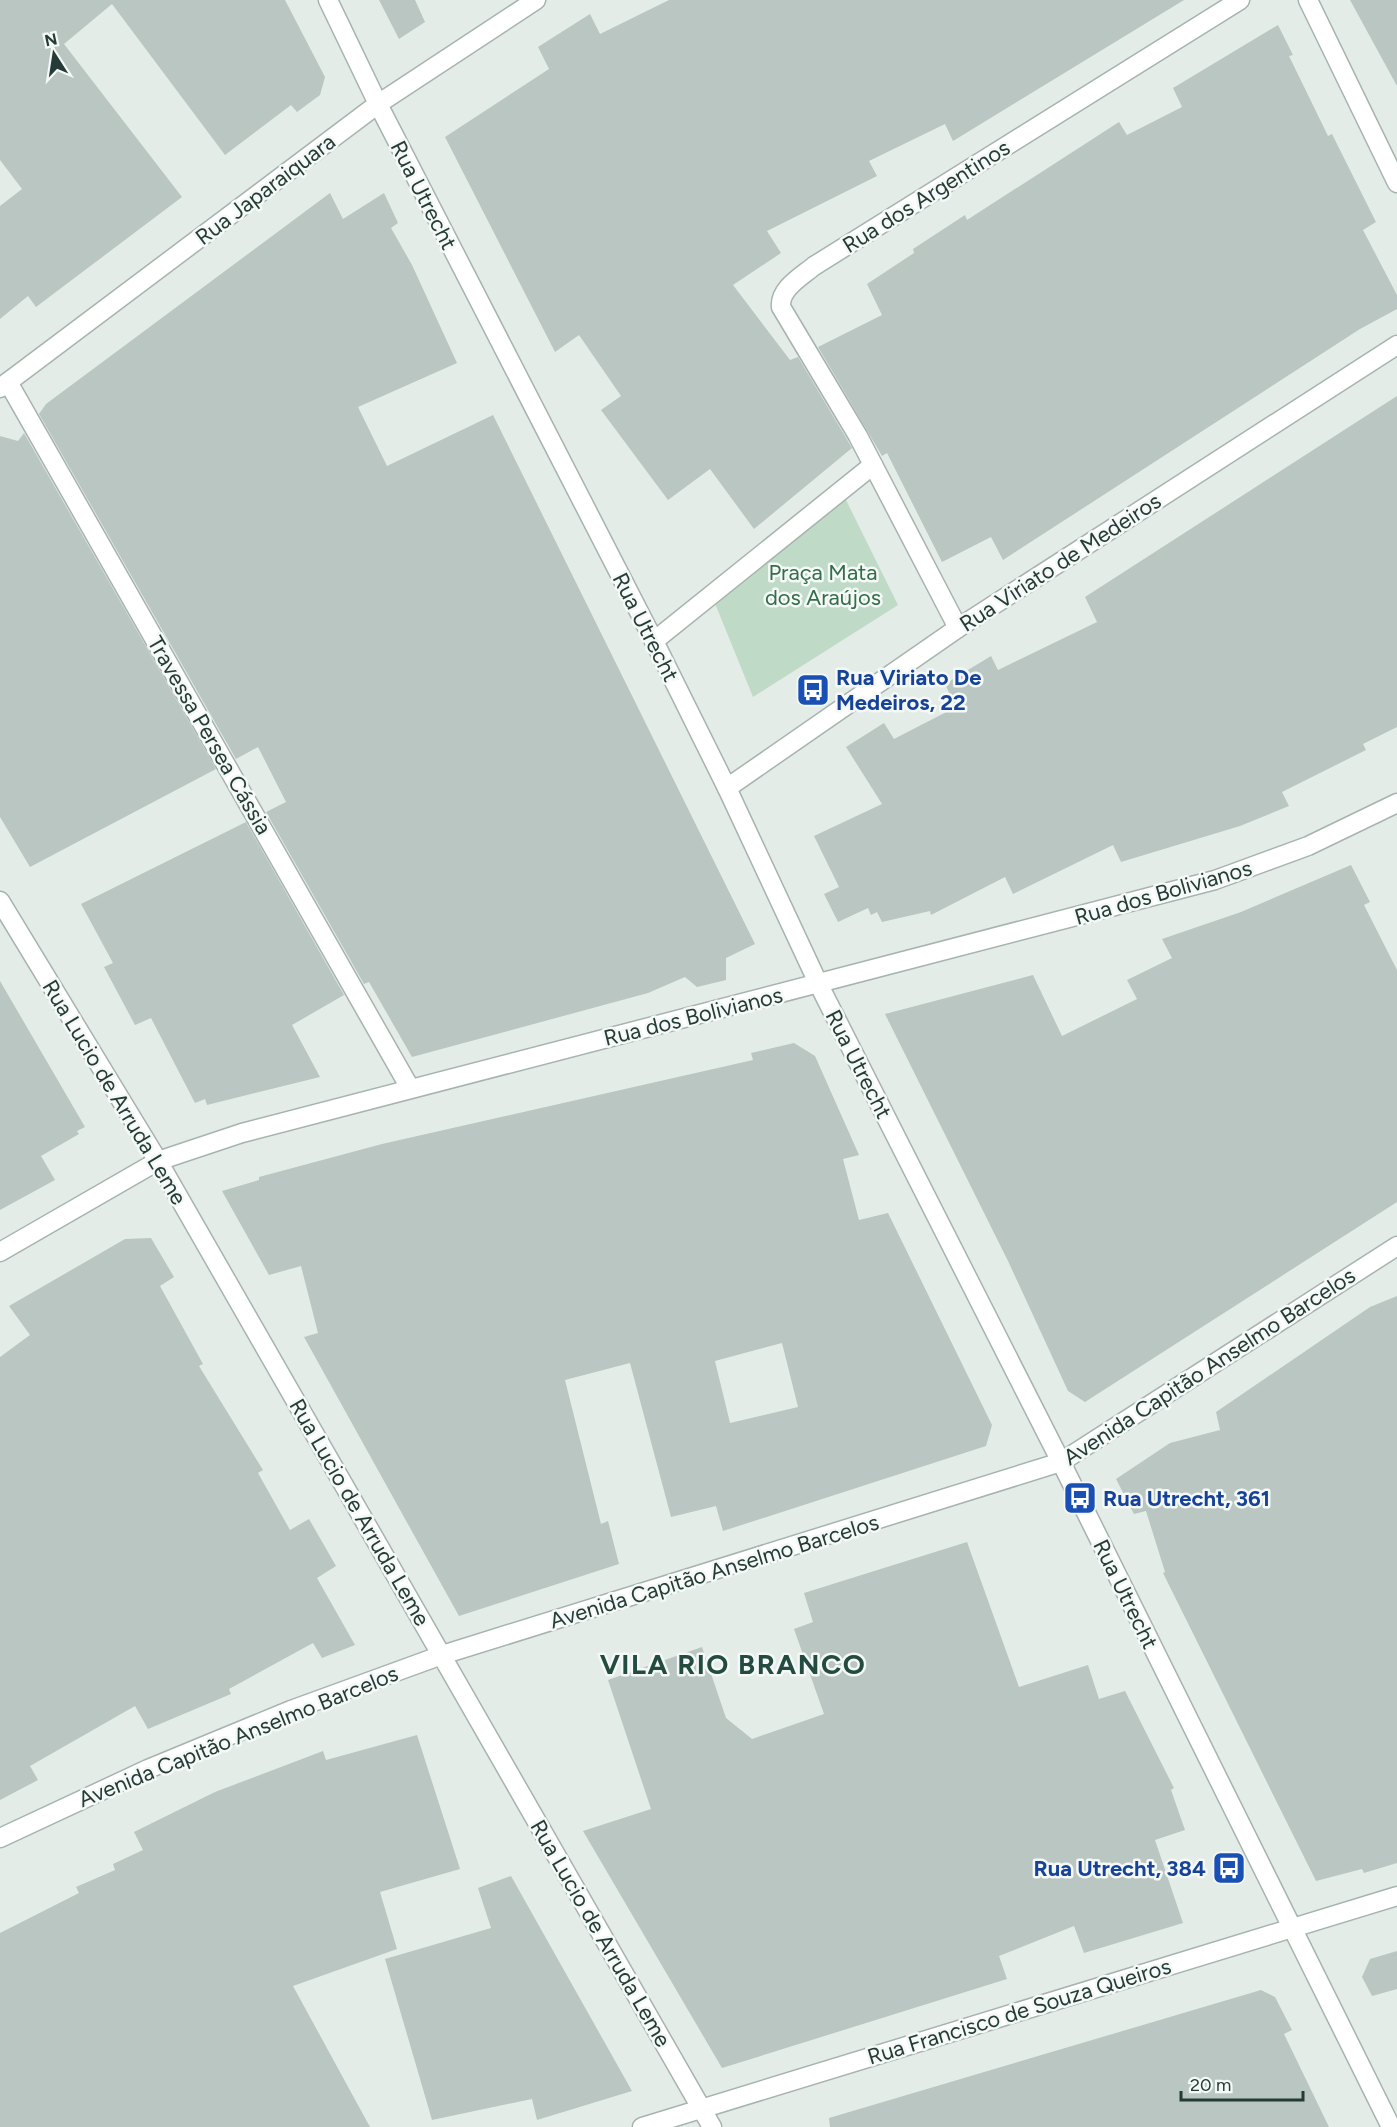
<svg xmlns="http://www.w3.org/2000/svg" width="1397" height="2127" viewBox="0 0 1397 2127" font-family="Figtree,sans-serif">
<style>
.green{fill:#bfdac6}
.building{fill:#b9c6c1;fill-rule:evenodd}
.lines{fill:none;stroke-linecap:round;stroke-linejoin:round}
.minor-casing{stroke:#a7b3af;stroke-width:21}
.minor{stroke:#fff;stroke-width:18}
.labels{text-anchor:middle;stroke-width:5;stroke-linejoin:round;paint-order:stroke}
.street-label{font-size:22px;fill:#253b35;stroke:#f4f8f6}
.park-label{font-size:22px;fill:#346d49;stroke:#f4f8f6}
.transit-label{font-size:22px;font-weight:bold;fill:#164399;stroke:#f4f8f6;text-anchor:start}
.district-label{font-size:28px;font-weight:bold;letter-spacing:1.5px;fill:#244b40;stroke:#f4f8f6}
</style>
<rect width="100%" height="100%" fill="#e4ece8"/>
<polygon class="green" points="843,494 898,605 753,697 714,601"/>
<g class="building">
<polygon points="0,0 285,0 325,77 320,95 297,112 291,105 225,155 112,4 64,44 182,197 36,307 28,296 0,319 0,206 22,189 0,160"/>
<polygon points="379,0 415,0 425,22 399,39"/>
<polygon points="669,0 1184,0 953,141 945,124 869,161 877,176 767,231 781,253 733,285 790,360 798,357 852,448 754,529 710,469 668,500 601,410 621,396 579,335 555,352 445,137 549,69 538,47 590,14 600,34"/>
<polygon points="1350,0 1397,0 1397,86"/>
<polygon points="1278,25 1293,55 1289,56 1328,136 1332,134 1376,222 1363,230 1397,295 1397,309 1360,329 1003,560 991,537 942,562 887,453 882,456 818,347 882,315 867,284 914,253 913,249 965,215 967,220 1119,122 1127,135 1182,107 1173,88"/>
<polygon points="330,193 343,219 384,193 398,223 391,228 412,265 457,363 358,407 387,466 493,415 755,944 726,958 726,980 697,987 685,977 648,993 412,1057 369,982 364,984 266,812 286,802 258,747 236,759 39,414 46,404"/>
<polygon points="1397,396 1397,727 1363,744 1366,750 1282,792 1289,806 1240,826 1121,862 1113,845 1013,894 1005,877 931,915 930,911 882,922 877,912 871,915 868,908 838,922 824,894 839,887 814,836 882,804 846,747 884,723 894,739 956,707 945,684 991,656 998,670 1097,622 1085,597"/>
<polygon points="24,433 216,769 30,867 0,817 0,436 18,441"/>
<polygon points="246,822 344,995 292,1025 320,1077 207,1105 205,1099 195,1103 151,1018 135,1025 104,967 113,963 81,904"/>
<polygon points="1351,865 1370,902 1364,905 1397,970 1397,1202 1085,1402 1068,1391 1008,1261 885,1014 1033,975 1062,1036 1137,999 1127,980 1172,958 1162,939 1241,912"/>
<polygon points="0,981 85,1127 77,1131 79,1134 41,1156 55,1180 0,1210"/>
<path d="M794,1043L815,1056L859,1155L843,1159L859,1220L888,1213L992,1425L986,1446L723,1531L716,1506L671,1517L630,1363L565,1380L601,1524L608,1521L619,1564L459,1616L304,1337L318,1333L301,1266L269,1275L222,1191L259,1180V1177L382,1144L753,1060L751,1053ZM782,1343L798,1407L730,1423L715,1361Z"/>
<polygon points="151,1238 174,1277 160,1286 203,1364 199,1366 263,1470 258,1473 290,1530 309,1519 336,1566 317,1578 355,1645 322,1658 313,1643 229,1689 231,1694 148,1729 135,1706 30,1766 38,1780 0,1800 0,1357 30,1335 9,1306 125,1239"/>
<polygon points="1397,1296 1397,1863 1364,1873 1362,1869 1316,1881 1163,1573 1165,1572 1146,1511 1134,1514 1116,1479 1170,1443 1220,1430 1216,1412 1370,1307"/>
<polygon points="967,1542 1019,1687 1088,1665 1099,1699 1125,1691 1174,1788 1171,1790 1185,1830 1155,1840 1183,1923 1084,1953 1074,1926 999,1956 1007,1979 722,2068 583,1831 651,1809 608,1680 702,1647 726,1718 752,1739 824,1714 794,1629 813,1622 804,1593"/>
<polygon points="417,1735 460,1869 380,1892 397,1949 293,1986 370,2127 0,2127 0,1933 79,1893 76,1887 115,1870 113,1864 143,1850 134,1832 215,1792 323,1751 326,1760"/>
<polygon points="511,1876 632,2091 537,2120 532,2099 432,2120 385,1959 491,1928 478,1888"/>
<polygon points="1397,1951 1397,1989 1372,1996 1362,1977 1370,1959"/>
<polygon points="1261,1990 1275,1997 1292,2030 1284,2034 1329,2127 830,2127 829,2118"/>
</g>
<g class="lines">
<g class="minor-casing">
<g id="minor">
<polyline points="328,0 378,104 654,641 727,788 819,985 1061,1462 1391,2127"/>
<polyline points="1308,0 1397,183"/>
<polyline points="8,382 410,1088"/>
<polyline points="0,388 378,104 536,0"/>
<path d="M958,628L858,436L781,307C779,289 802,276 814,266L1240,0"/>
<polyline points="654,641 873,465"/>
<polyline points="727,788 958,628 1397,345"/>
<polyline points="0,901 158,1161 712,2127"/>
<polyline points="0,1252 158,1161 242,1133 1215,880 1308,846 1397,803"/>
<polyline points="0,1838 148,1769 291,1710 442,1655 1061,1462 1397,1246"/>
<polyline points="642,2127 1397,1896"/>
</g>
</g>
<use href="#minor" class="minor"/>
</g>
<defs>
<g id="bus-square" transform="scale(1.725)"><rect x="-9" y="-9" width="18" height="18" rx="4" fill="#1a4fb4" stroke="#f4f8f6"/><path d="M-5-6H5V4H4V6H2V4H-2V6H-4V4H-5ZM-3.5-4V0h7V-4ZM-3.5 1.2v1.5H-2V1.2ZM2 1.2v1.5H3.5V1.2Z" fill="#fff"/></g>
</defs>
<g fill-rule="evenodd">
<use href="#bus-square" x="813" y="690"/>
<use href="#bus-square" x="1080" y="1498"/>
<use href="#bus-square" x="1229" y="1868"/>
</g>
<g class="labels">
<g class="street-label">
<text transform="translate(265 189) rotate(-37)" y="8">Rua Japaraiquara</text>
<text transform="translate(424 195) rotate(63)" y="8">Rua Utrecht</text>
<text transform="translate(926 196) rotate(-32)" y="8">Rua dos Argentinos</text>
<text transform="translate(1060 562) rotate(-33)" y="8">Rua Viriato de Medeiros</text>
<text transform="translate(646 627) rotate(63)" y="8">Rua Utrecht</text>
<text transform="translate(210 735) rotate(60)" y="8">Travessa Persea Cássia</text>
<text transform="translate(1163 892) rotate(-16)" y="8">Rua dos Bolivianos</text>
<text transform="translate(693 1016) rotate(-14)" y="8">Rua dos Bolivianos</text>
<text transform="translate(859 1064) rotate(63)" y="8">Rua Utrecht</text>
<text transform="translate(115 1092) rotate(59)" y="8">Rua Lucio de Arruda Leme</text>
<text transform="translate(1209 1366) rotate(-33)" y="8">Avenida Capitão Anselmo Barcelos</text>
<text transform="translate(360 1512) rotate(60)" y="8">Rua Lucio de Arruda Leme</text>
<text transform="translate(714 1571) rotate(-17)" y="8">Avenida Capitão Anselmo Barcelos</text>
<text transform="translate(1126 1594) rotate(64)" y="8">Rua Utrecht</text>
<text transform="translate(238 1736) rotate(-22)" y="8">Avenida Capitão Anselmo Barcelos</text>
<text transform="translate(601 1933) rotate(60)" y="8">Rua Lucio de Arruda Leme</text>
<text transform="translate(1019 2011) rotate(-17)" y="8">Rua Francisco de Souza Queiros</text>
</g>
<g class="park-label">
<text x="823" y="580">Praça Mata<tspan x="823" dy="25">dos Araújos</tspan></text>
</g>
<g class="transit-label">
<text x="836" y="685">Rua Viriato De<tspan x="836" dy="25">Medeiros, 22</tspan></text>
<text x="1103" y="1506">Rua Utrecht, 361</text>
<text x="1206" y="1876" text-anchor="end">Rua Utrecht, 384</text>
</g>
<g class="district-label">
<text x="733" y="1674">VILA RIO BRANCO</text>
</g>
</g>
<g transform="translate(54 54) rotate(348)" stroke="#f4f8f6" stroke-width="4.5" paint-order="stroke">
<path d="M0-4.5L10 22L0 15L-10 22Z" fill="#253b35"/>
<text y="-9" font-size="16" font-weight="bold" text-anchor="middle" fill="#253b35">N</text>
</g>
<path d="M1181 2091v9h122v-9" fill="none" stroke="#253b35" stroke-width="3"/>
<text x="1190" y="2091" font-size="18" fill="#253b35" stroke="#f4f8f6" stroke-width="4.5" paint-order="stroke">20 m</text>
</svg>
